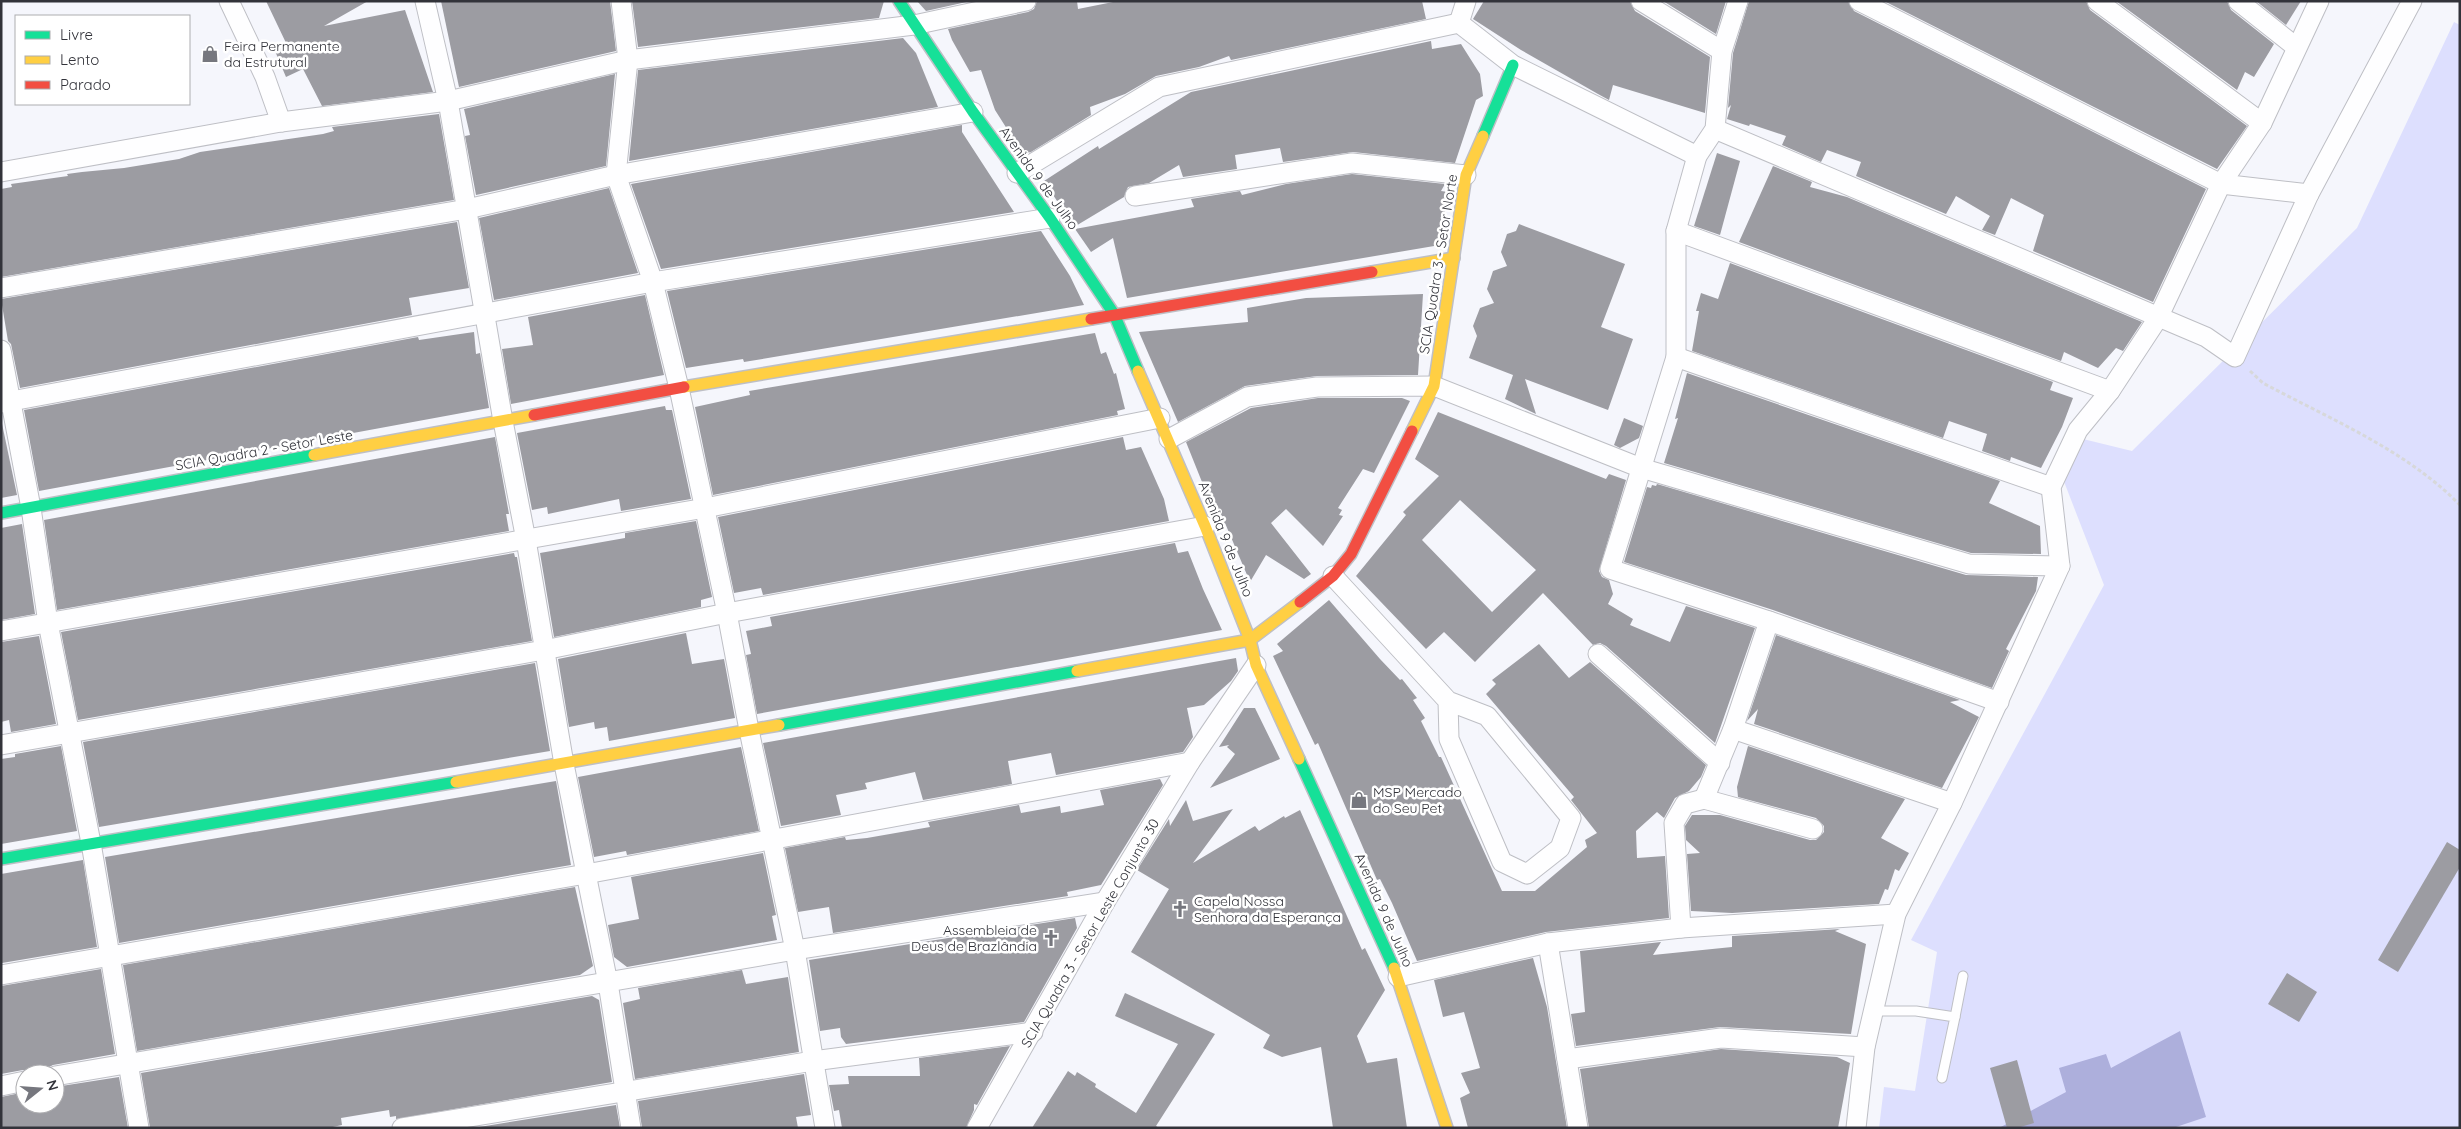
<svg xmlns="http://www.w3.org/2000/svg" width="2461" height="1129" viewBox="0 0 2461 1129" font-family="Quicksand,sans-serif">
<style>
.green{fill:#dddffe}
.water{fill:#adafdc}
.building{fill:#9c9ca2;fill-rule:evenodd}
.lines{fill:none;stroke-linecap:round;stroke-linejoin:round}
.lane-casing{stroke:#bebfc5;stroke-width:11}
.street-casing{stroke:#bebfc5;stroke-width:21}
.fast-casing{stroke:#bebfc5;stroke-width:14}
.slow-casing{stroke:#bebfc5;stroke-width:14}
.jam-casing{stroke:#bebfc5;stroke-width:14}
.path{stroke:#d7d8da;stroke-width:3;stroke-dasharray:4 2.5;stroke-linecap:butt}
.lane{stroke:#fefeff;stroke-width:9}
.street{stroke:#fefeff;stroke-width:19}
.fast{stroke:#16e098;stroke-width:11}
.slow{stroke:#ffcf43;stroke-width:11}
.jam{stroke:#f24e42;stroke-width:11}
.labels{text-anchor:middle;stroke-width:5;stroke-linejoin:round;paint-order:stroke}
.poi-label{font-size:14px;fill:#32333a;stroke:#fff;text-anchor:start}
.street-label{font-size:14px;fill:#32333a;stroke:#fff}
</style>
<rect width="100%" height="100%" fill="#f5f6fc"/>
<polygon class="green" points="2454,22 2460,25 2460,1128 1879,1128 1884,1087 1915,1091 1937,952 1911,940 2104,585 2063,479 2083,439 2132,451 2357,228"/>
<polygon class="water" points="2180,1031 2206,1117 2173,1128 1999,1128 2066,1092 2059,1068 2106,1054 2111,1068"/>
<g class="building">
<polygon points="266,1 368,1 324,26 405,10 433,92 322,106 303,69 286,77 275,51 287,45"/>
<polygon points="441,1 610,1 616,51 459,87"/>
<polygon points="632,1 884,1 879,18 638,47"/>
<polygon points="917,1 971,1 926,11"/>
<polygon points="1037,1 1077,1 1078,9 1118,1 1422,1 1426,19 1231,60 1229,56 1199,67 1156,76 1125,94 1090,107 1091,115 1031,152 1023,154 995,110 981,70 970,72 952,40 948,29 1028,12 1034,9"/>
<polygon points="1484,1 1630,1 1635,11 1710,57 1705,113 1613,85 1609,100 1598,94 1521,50 1473,19"/>
<polygon points="1663,1 1726,1 1716,34"/>
<polygon points="1749,1 1848,1 1854,11 2206,189 2153,302 2033,251 2044,215 2011,198 1995,235 1982,230 1990,216 1956,196 1946,214 1856,176 1861,162 1827,150 1821,162 1782,145 1786,136 1750,124 1749,126 1727,119 1731,105 1728,108 1733,53"/>
<polygon points="1884,1 2086,1 2090,10 2247,126 2217,169"/>
<polygon points="2116,1 2227,1 2231,10 2274,44 2254,77 2245,72 2237,90"/>
<polygon points="2256,1 2301,1 2286,25"/>
<polygon points="903,38 916,53 938,107 629,161 638,70"/>
<polygon points="1431,41 1432,49 1461,44 1480,74 1483,96 1476,100 1455,163 1353,152 1283,162 1280,148 1235,155 1237,169 1183,177 1179,165 1149,183 1128,187 1124,197 1074,227 1044,181 1098,146 1099,149 1191,92"/>
<polygon points="615,74 606,166 476,195 465,136 470,135 464,109"/>
<polygon points="439,114 454,200 1,277 1,189 12,187 11,184 68,176 67,174 82,172 124,168 179,159 200,152 323,134 334,131 332,127"/>
<polygon points="962,125 962,132 1014,212 661,269 631,184"/>
<polygon points="1717,153 1740,161 1720,235 1694,226"/>
<polygon points="1773,166 1812,182 1810,187 1847,197 2142,322 2123,351 2116,348 2098,368 2064,352 2061,361 1739,242"/>
<polygon points="1352,174 1445,184 1441,191 1448,192 1440,245 1127,298 1113,238 1091,252 1075,229 1194,207 1191,199 1240,191 1242,195 1286,184"/>
<polygon points="609,188 638,273 494,300 479,218"/>
<polygon points="457,222 469,288 409,298 412,315 20,388 11,344 8,341 1,299"/>
<polygon points="1519,224 1625,264 1601,327 1633,339 1608,410 1525,379 1536,414 1505,399 1513,375 1469,358 1477,336 1473,326 1480,308 1494,303 1487,289 1493,271 1507,266 1501,252 1507,234 1516,231"/>
<polygon points="1041,231 1070,276 1084,305 744,362 743,359 686,368 667,291"/>
<polygon points="1730,263 2053,382 2050,390 2073,398 2062,427 2041,468 2011,457 2010,461 1982,451 1987,434 1949,421 1943,438 1692,351 1699,311 1696,311 1701,293 1718,299"/>
<polygon points="1423,294 1418,375 1317,376 1245,386 1178,422 1139,332 1248,322 1247,308 1306,298"/>
<polygon points="645,295 664,375 511,404 502,349 533,345 528,317"/>
<polygon points="474,332 476,354 480,353 489,408 39,491 24,410 418,337 419,340"/>
<polygon points="1095,333 1101,354 1106,352 1114,374 1116,373 1125,409 1117,411 1118,415 713,495 695,407 750,395 749,391"/>
<polygon points="1687,373 2000,481 1989,503 2040,526 2041,554 1971,553 1664,463 1678,418 1675,419"/>
<polygon points="1318,398 1402,398 1410,401 1374,473 1363,469 1338,508 1342,510 1339,515 1343,516 1323,546 1286,509 1271,523 1311,574 1304,579 1266,555 1250,582 1225,523 1221,526 1210,500 1213,499 1202,482 1186,442 1251,408"/>
<polygon points="665,406 666,410 672,410 691,499 621,511 619,499 548,514 547,507 532,510 517,433"/>
<path d="M1438,412L1606,479L1609,474L1626,480L1599,571L1602,577L1609,580L1613,594L1608,604L1633,619L1630,625L1670,642L1686,606L1755,628L1715,743L1606,646L1600,643L1593,645L1543,593L1475,662L1444,632L1426,649L1356,576L1406,515L1403,512L1439,476L1415,459ZM1460,500L1536,570L1492,612L1422,540Z"/>
<polygon points="1624,418 1643,426 1639,438 1620,448 1614,445"/>
<polygon points="1,419 17,495 1,498"/>
<polygon points="495,437 509,514 506,514 509,531 57,610 44,520"/>
<polygon points="1123,437 1126,450 1141,447 1164,499 1169,521 763,595 761,588 734,593 718,517"/>
<polygon points="1657,484 1966,575 2038,577 2036,591 2006,649 2009,651 1992,688 1773,610 1624,562 1647,487 1651,488 1652,485 1656,486"/>
<polygon points="696,521 712,597 701,600 701,607 554,637 540,553 625,538 625,533"/>
<polygon points="22,524 35,614 1,620 1,528"/>
<polygon points="1175,543 1178,553 1188,551 1203,589 1222,630 757,714 746,655 751,654 746,631 772,626 770,617"/>
<polygon points="514,553 515,557 517,557 532,641 78,720 61,632"/>
<polygon points="1329,600 1380,659 1400,680 1402,679 1417,698 1413,700 1425,718 1421,721 1439,757 1441,757 1502,891 1535,891 1587,847 1585,840 1597,833 1571,800 1574,797 1486,694 1496,684 1492,680 1539,644 1569,678 1590,662 1706,765 1701,777 1689,791 1675,798 1664,818 1657,812 1636,831 1637,858 1665,856 1669,918 1546,932 1417,961 1392,903 1380,879 1377,880 1318,743 1315,745 1273,656 1283,651 1277,644"/>
<polygon points="686,633 692,664 724,659 735,718 609,741 607,727 595,729 594,722 569,727 558,659"/>
<polygon points="1776,635 1960,700 1950,702 1979,717 1942,788 1754,724 1758,709 1747,721"/>
<polygon points="39,636 56,724 11,732 9,720 1,722 1,642"/>
<polygon points="1236,658 1238,671 1231,681 1204,705 1187,708 1193,737 1183,752 1056,775 1051,753 1008,761 1012,784 923,800 915,772 865,783 867,789 836,795 841,815 781,826 763,743"/>
<polygon points="535,663 550,751 99,827 83,742"/>
<polygon points="1244,708 1255,708 1280,759 1210,788 1235,754 1227,747 1229,745 1219,747"/>
<polygon points="61,746 77,831 1,844 1,759 15,757 15,754"/>
<polygon points="1748,746 1905,799 1881,838 1909,853 1899,871 1895,869 1888,890 1885,889 1879,904 1732,913 1691,911 1687,854 1700,853 1686,840 1685,826 1692,815 1720,815 1810,840 1816,840 1824,832 1824,826 1816,818 1738,797 1737,787"/>
<polygon points="741,747 759,831 627,855 626,851 594,857 578,777"/>
<polygon points="1160,779 1163,785 1101,885 1067,892 1068,896 833,933 829,907 798,912 785,848 845,837 846,840 867,838 930,827 928,822 1019,805 1021,813 1060,806 1061,813 1104,805 1100,790"/>
<polygon points="556,781 571,865 119,943 105,857"/>
<polygon points="1186,800 1193,821 1233,809 1193,863 1255,826 1259,831 1284,816 1285,818 1300,810 1362,950 1365,948 1385,990 1357,1036 1367,1063 1397,1058 1407,1128 1333,1128 1321,1047 1282,1057 1263,1048 1270,1035 1131,952 1169,889 1137,870 1169,819 1170,826"/>
<polygon points="2447,842 2460,850 2460,867 2398,972 2378,960"/>
<polygon points="763,853 776,915 772,916 777,940 627,967 614,957 608,925 639,919 631,877"/>
<polygon points="83,860 97,947 2,963 1,874"/>
<polygon points="575,887 593,966 580,975 137,1051 123,965"/>
<polygon points="1075,918 1077,928 1024,1022 846,1044 841,1037 840,1028 820,1031 809,960"/>
<polygon points="1840,929 1835,931 1866,944 1851,1034 1720,1027 1576,1046 1571,1014 1585,1012 1580,951 1661,942 1653,955 1732,947 1732,936"/>
<polygon points="1533,958 1547,1007 1567,1128 1468,1128 1460,1098 1470,1093 1461,1073 1480,1068 1464,1012 1443,1017 1434,980"/>
<polygon points="101,969 115,1054 53,1065 47,1068 44,1074 34,1074 23,1070 1,1074 1,986"/>
<polygon points="742,970 746,984 788,977 799,1052 635,1079 623,1003 640,999 638,988"/>
<polygon points="2287,973 2317,992 2299,1022 2268,1004"/>
<polygon points="1125,993 1215,1034 1156,1126 1159,1128 1032,1128 1068,1071 1075,1076 1077,1072 1096,1084 1095,1087 1136,1113 1178,1044 1115,1016"/>
<polygon points="592,996 599,1000 612,1082 396,1119 396,1116 390,1117 389,1110 341,1118 342,1125 328,1128 150,1128 141,1073"/>
<polygon points="1010,1046 977,1105 974,1104 974,1110 966,1128 842,1128 839,1110 834,1111 829,1085 849,1084 848,1076 920,1076 919,1058"/>
<polygon points="1721,1049 1837,1057 1850,1063 1838,1128 1589,1128 1580,1069"/>
<polygon points="2017,1060 2034,1123 2017,1128 2007,1128 1990,1068"/>
<polygon points="804,1074 811,1115 796,1117 798,1128 642,1128 638,1101"/>
<polygon points="119,1077 128,1128 1,1128 1,1097 25,1092 25,1104 55,1104 55,1087"/>
<polygon points="616,1105 620,1128 473,1128"/>
</g>
<g class="lines">
<g class="lane-casing">
<g id="lane">
<polyline points="1873,1011 1916,1011 1955,1017 1942,1078"/>
<polyline points="1955,1017 1963,976"/>
</g>
</g>
<g class="street-casing">
<g id="street">
<polyline points="229,1 265,77 281,122"/>
<polyline points="425,1 448,101 503,421 526,540 564,764 608,983 631,1128"/>
<polyline points="621,1 628,60 616,175 653,282 679,388 727,613 749,730 795,950 825,1128"/>
<polyline points="1641,1 1722,51"/>
<polyline points="1738,1 1722,51 1715,129 1697,156 1676,231 1676,357 1610,569 1769,621 1999,702"/>
<polyline points="1859,1 2221,184 2309,194"/>
<polyline points="2097,1 2262,123"/>
<polyline points="2238,1 2296,47"/>
<polyline points="1459,23 1466,1"/>
<polyline points="1715,129 2206,337 2235,357 2309,194 2412,1"/>
<polyline points="1,172 281,122 448,101 628,60 914,25 1026,1"/>
<polyline points="1017,173 1159,87 1459,23 1513,65 1697,156"/>
<polyline points="1135,196 1352,163 1466,175"/>
<polyline points="1676,231 2110,391"/>
<polyline points="1,288 467,209 616,175 973,112"/>
<polyline points="1,350 31,508 48,623 91,843 139,1128"/>
<polyline points="1676,357 2051,487"/>
<polyline points="1,403 653,282 1050,218"/>
<polyline points="1169,439 1247,397 1317,387 1434,386 1641,468 1969,564 2060,566"/>
<polyline points="1333,576 1448,701 1449,739 1502,862 1527,874 1560,848 1571,818 1487,716 1448,701"/>
<polyline points="1,631 705,508 1160,418"/>
<polyline points="1598,654 1720,763"/>
<polyline points="1733,729 1952,803"/>
<polyline points="1,745 544,650 727,613 1205,526"/>
<polyline points="1704,799 1733,729 1769,621"/>
<polyline points="1681,928 1674,823 1685,804 1704,799 1813,829"/>
<polyline points="1548,943 1578,1128"/>
<polyline points="1,975 586,874 1190,762"/>
<polyline points="1398,977 1548,943 1681,928 1896,914"/>
<polyline points="1567,1059 1721,1038 1865,1047"/>
<polyline points="55,1076 795,950 1105,902"/>
<polyline points="1,1086 25,1081"/>
<polyline points="402,1128 813,1061 1033,1032"/>
<polyline points="977,1128 1105,902 1190,762 1256,665"/>
<polyline points="1856,1128 1865,1047 1896,914 1952,803 2060,566 2051,487 2078,430 2110,391 2158,318 2221,184 2262,123 2319,1"/>
</g>
</g>
<g class="fast-casing">
<g id="fast">
<polyline points="899,1 973,112 1050,218 1114,314 1138,371"/>
<polyline points="1483,136 1513,65"/>
<polyline points="1,513 314,455"/>
<polyline points="779,725 1077,671"/>
<polyline points="1299,759 1394,968"/>
<polyline points="1,859 456,782"/>
</g>
</g>
<g class="slow-casing">
<g id="slow">
<polyline points="1372,272 1454,258"/>
<polyline points="1138,371 1205,526 1250,640 1256,665 1299,759"/>
<polyline points="684,387 1091,319"/>
<polyline points="1412,431 1434,386 1466,175 1483,136"/>
<polyline points="314,455 534,415"/>
<polyline points="1077,671 1250,640 1300,602"/>
<polyline points="456,782 779,725"/>
<polyline points="1394,968 1447,1128"/>
</g>
</g>
<g class="jam-casing">
<g id="jam">
<polyline points="1091,319 1372,272"/>
<polyline points="534,415 684,387"/>
<polyline points="1300,602 1333,576 1351,554 1412,431"/>
</g>
</g>
<path class="path" d="M2250,371L2263,383C2330,419 2406,450 2460,505"/>
<use href="#lane" class="lane"/>
<use href="#street" class="street"/>
<use href="#fast" class="fast"/>
<use href="#slow" class="slow"/>
<use href="#jam" class="jam"/>
</g>
<defs>
<g id="shop-bare" transform="scale(1.35)"><path d="M-5-2.5h2.3a2.7 3.5 0 0 1 5.4 0H5L5.5 6h-11ZM-1.5-2.5h3a1.5 2.3 0 0 0-3 0Z" fill="#76777e" stroke="#fff" stroke-width="2.5" paint-order="stroke"/></g>
<g id="church-bare" transform="scale(1.35)"><path d="M-1.2-6h2.4v3.5h3.3v2.4h-3.3V6h-2.4V-.1h-3.3v-2.4h3.3Z" fill="#76777e" stroke="#fff" stroke-width="2.5" paint-order="stroke"/></g>
</defs>
<g fill-rule="evenodd">
<use href="#shop-bare" x="210" y="54"/>
<use href="#shop-bare" x="1359" y="800"/>
<use href="#church-bare" x="1180" y="909"/>
<use href="#church-bare" x="1051" y="938"/>
</g>
<g class="labels">
<g class="poi-label">
<text x="224" y="51">Feira Permanente<tspan x="224" dy="16">da Estrutural</tspan></text>
<text x="1373" y="797">MSP Mercado<tspan x="1373" dy="16">do Seu Pet</tspan></text>
<text x="1194" y="906">Capela Nossa<tspan x="1194" dy="16">Senhora da Esperança</tspan></text>
<text x="1037" y="935" text-anchor="end">Assembleia de<tspan x="1037" dy="16">Deus de Brazlândia</tspan></text>
</g>
<g class="street-label">
<text transform="translate(1039 178) rotate(54)" y="5">Avenida 9 de Julho</text>
<text transform="translate(1438 264) rotate(-81)" y="5">SCIA Quadra 3 - Setor Norte</text>
<text transform="translate(264 450) rotate(-10)" y="5">SCIA Quadra 2 - Setor Leste</text>
<text transform="translate(1226 539) rotate(68)" y="5">Avenida 9 de Julho</text>
<text transform="translate(1384 910) rotate(66)" y="5">Avenida 9 de Julho</text>
<text transform="translate(1090 933) rotate(-60)" y="5">SCIA Quadra 3 - Setor Leste Conjunto 30</text>
</g>
</g>
<rect width="2461" height="1129" fill="none" stroke="#32333a" stroke-width="5"/>
<rect x="15" y="15" width="175" height="90" fill="#ffffff" stroke="#adadb0"/>
<rect x="25" y="31" width="25" height="8" fill="#16e098" stroke="#adadb0"/>
<text x="60" y="40" font-size="15" fill="#32333a">Livre</text>
<rect x="25" y="56" width="25" height="8" fill="#ffcf43" stroke="#adadb0"/>
<text x="60" y="65" font-size="15" fill="#32333a">Lento</text>
<rect x="25" y="81" width="25" height="8" fill="#f24e42" stroke="#adadb0"/>
<text x="60" y="90" font-size="15" fill="#32333a">Parado</text>
<g transform="translate(40 1089) rotate(73)"><circle r="24" fill="#ffffff" stroke="#adadb0"/>
<path d="M0-4L9 19L0 12L-9 19Z" fill="#76777e"/>
<text y="-8" font-size="14" font-weight="bold" text-anchor="middle" fill="#32333a">N</text>
</g>
</svg>
